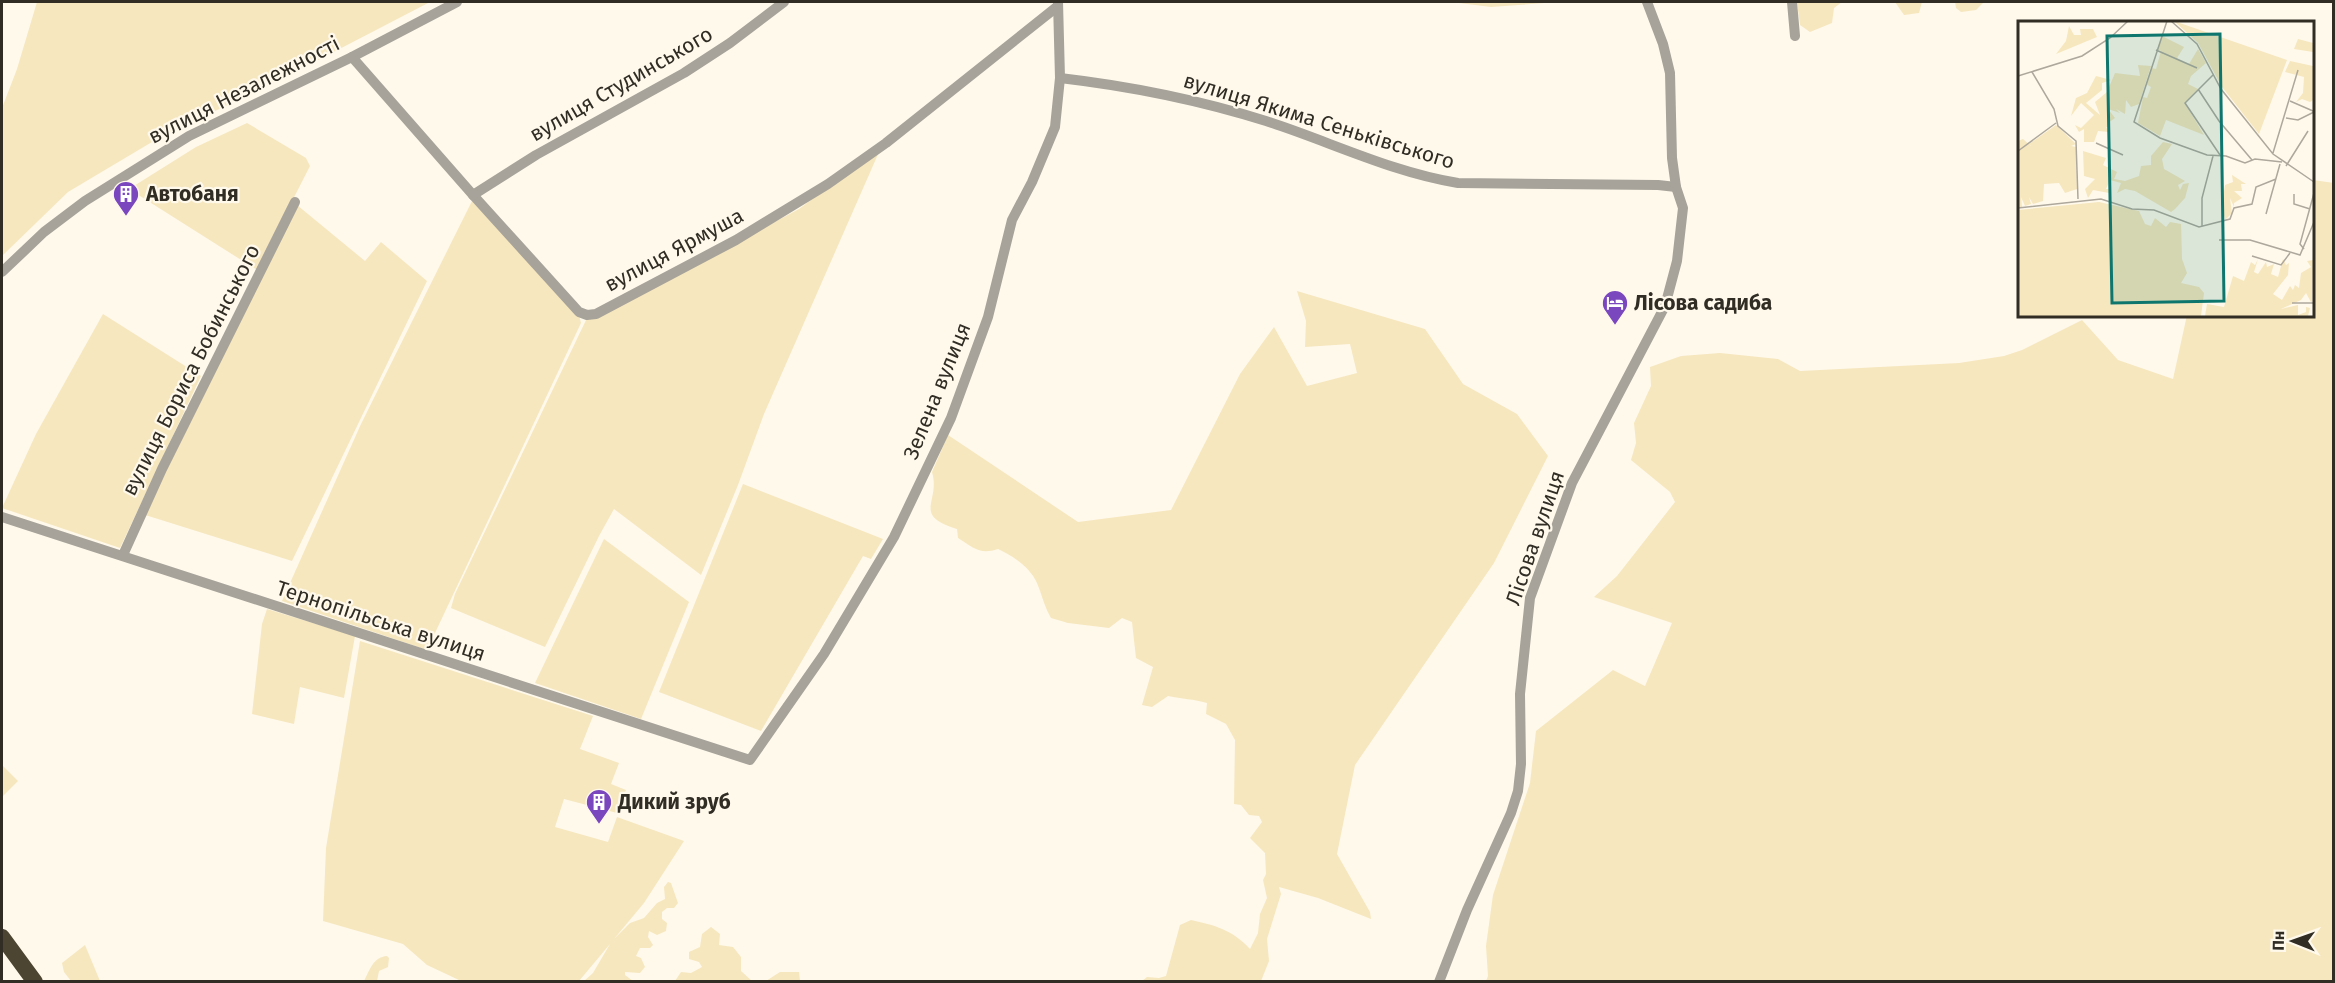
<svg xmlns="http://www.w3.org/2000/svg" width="2335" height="983" viewBox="0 0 2335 983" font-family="'Fira Sans',sans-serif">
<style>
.green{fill:#f6e7be}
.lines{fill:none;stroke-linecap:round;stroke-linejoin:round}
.minor{stroke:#a7a39a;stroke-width:10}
.highway{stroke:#4c4532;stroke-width:16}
.labels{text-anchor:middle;stroke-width:4.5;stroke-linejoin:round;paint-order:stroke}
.street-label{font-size:21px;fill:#312d25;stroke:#fff9ec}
.poi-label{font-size:21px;font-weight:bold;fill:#312d25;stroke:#fff9ec;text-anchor:start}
.inset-road{fill:none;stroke:#ada79c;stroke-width:1.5}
.view{fill:#0f766e;fill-opacity:0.15;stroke:#0f766e;stroke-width:3}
.inset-edge{fill:none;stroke:#312d25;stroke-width:3}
</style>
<rect width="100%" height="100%" fill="#fff9ec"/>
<g class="green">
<polygon points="37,2 430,2 299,70 152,142 68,192 2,256 2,108 17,69"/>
<polygon points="1451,2 1558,2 1491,7"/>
<polygon points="1797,2 1842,2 1834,8 1832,23 1810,32 1800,25"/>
<polygon points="1895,2 1922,2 1919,13 1904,15"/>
<polygon points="1955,2 1984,2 1976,10 1961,12 1956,8"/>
<polygon points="247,123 306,158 310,166 257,270 129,189 196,147"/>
<polygon points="876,151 879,152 764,414 738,485 701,575 614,509 599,536 545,647 451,608 455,594 587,318 597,317 799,209"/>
<polygon points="2313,180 2334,183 2333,981 1486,981 1488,976 1486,946 1493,895 1530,783 1536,731 1613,670 1645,686 1672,623 1594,597 1617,576 1675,502 1670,492 1631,460 1636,443 1634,423 1651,386 1650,367 1681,356 1720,353 1778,359 1800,371 1959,363 2004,356 2022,350 2082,320 2118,360 2173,379 2187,315 2312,315"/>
<polygon points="472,201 579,315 581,323 427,650 282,601 361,424"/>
<polygon points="297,205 365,261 381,242 427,281 292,561 142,514"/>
<path d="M1297,291L1425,329L1463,384L1517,414L1548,456L1494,563L1355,765L1337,854L1370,912L1371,919L1318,898L1279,887L1281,894L1267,939L1269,961L1261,981H1142L1147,977L1159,978L1166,976L1180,925L1191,920C1214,925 1233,930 1250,949L1258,933L1260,914L1267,898L1263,880L1266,874L1265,853L1250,838L1262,822L1259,816L1249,815L1241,805L1234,804L1235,740L1226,724L1206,714L1207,703C1194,699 1182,699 1168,696L1152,707L1142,705L1153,667L1136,658L1132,622L1122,618L1109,628L1068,623L1051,618C1044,606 1042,595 1037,583C1030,567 1013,556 998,549C980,555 974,548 958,538L957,529C911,515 941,502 932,472L948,435L1078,522L1171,510L1240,374L1274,327L1307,386L1357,373L1350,344L1305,347L1306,321Z"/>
<polygon points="103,314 201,376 120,548 2,508 36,434"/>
<polygon points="743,484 883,539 871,559 863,556 761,731 659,692"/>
<polygon points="604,539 689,602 641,719 535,683"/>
<polygon points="267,609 355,636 344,698 300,687 294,724 252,714 262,624"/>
<polygon points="360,641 593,716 580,749 619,763 611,784 626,790 617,813 564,799 555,827 608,842 617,817 684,841 644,903 614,939 630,923 644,918 657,903 665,899 664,887 668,882 671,883 678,903 674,908 667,908 662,912 662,919 667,923 666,931 657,935 649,931 648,937 653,945 650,948 640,948 636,956 641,958 645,967 640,973 625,972 625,975 633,981 584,981 593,973 610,944 579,981 461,981 427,965 403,944 323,921 326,848"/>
<polygon points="2,765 18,781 2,797"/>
<polygon points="711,927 720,934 719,945 733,947 741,957 741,971 752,981 675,981 681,972 691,973 702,967 699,962 689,959 689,952 700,947 702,934"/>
<polygon points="85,945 100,981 71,981 64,972 62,963"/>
<path d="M387,956L389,958L388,967L379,971L377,981H364C370,970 373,957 387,956Z"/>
<polygon points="780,972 799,972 800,981 766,981"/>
</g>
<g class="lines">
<g class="minor">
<polyline points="1792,2 1795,36"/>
<polyline points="352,57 473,195 579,312 587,315 596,314 736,240 828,184 886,143 1058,6"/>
<path d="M1060,78C1129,86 1199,100 1266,121C1331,142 1391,172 1458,183L1658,185L1676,187"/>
<polyline points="473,195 536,155 684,73 730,43 784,2"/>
<polyline points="2,272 44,232 85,201 189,136 352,57 457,2"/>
<polyline points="2,517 750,760 824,654 894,537 951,418 988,317 1012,220 1032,182 1055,127 1060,78 1058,2"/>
<polyline points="123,555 162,469 295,202"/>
<polyline points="1439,982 1467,910 1511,813 1518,791 1521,764 1520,694 1530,598 1572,483 1665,306 1677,261 1683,208 1676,187 1672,158 1670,73 1663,44 1647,2"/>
</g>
<polyline class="highway" points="2,937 35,982"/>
</g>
<defs>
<g id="building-pin" transform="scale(1.35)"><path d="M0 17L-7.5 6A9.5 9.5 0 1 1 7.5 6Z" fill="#7a47bf" stroke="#fff9ec"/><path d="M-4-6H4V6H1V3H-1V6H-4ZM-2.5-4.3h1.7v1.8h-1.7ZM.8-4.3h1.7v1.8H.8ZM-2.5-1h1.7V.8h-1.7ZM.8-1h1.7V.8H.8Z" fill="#fff"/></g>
<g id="hotel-pin" transform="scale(1.35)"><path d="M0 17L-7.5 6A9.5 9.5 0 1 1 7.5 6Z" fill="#7a47bf" stroke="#fff9ec"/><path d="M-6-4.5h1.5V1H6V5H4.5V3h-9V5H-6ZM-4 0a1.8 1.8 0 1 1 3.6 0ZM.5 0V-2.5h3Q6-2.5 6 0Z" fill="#fff"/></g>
</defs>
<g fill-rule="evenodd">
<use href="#building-pin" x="126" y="194"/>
<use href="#hotel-pin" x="1615" y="303"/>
<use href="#building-pin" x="599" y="802"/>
</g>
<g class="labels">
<g class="street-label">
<text transform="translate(621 84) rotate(-30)" y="7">вулиця Студинського</text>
<text transform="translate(244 90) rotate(-27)" y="7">вулиця Незалежності</text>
<text transform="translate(1319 121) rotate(17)" y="7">вулиця Якима Сеньківського</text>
<text transform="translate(674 250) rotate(-28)" y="7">вулиця Ярмуша</text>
<text transform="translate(191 370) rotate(-63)" y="7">вулиця Бориса Бобинського</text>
<text transform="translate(937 391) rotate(-68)" y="7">Зелена вулиця</text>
<text transform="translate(1535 538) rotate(-71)" y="7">Лісова вулиця</text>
<text transform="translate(381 621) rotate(18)" y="7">Тернопільська вулиця</text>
</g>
<g class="poi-label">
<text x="146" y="201">Автобаня</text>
<text x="1634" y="310">Лісова садиба</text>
<text x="618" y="809">Дикий зруб</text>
</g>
</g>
<g transform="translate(2018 21)">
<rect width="296" height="296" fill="#fff9ec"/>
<path d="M156,0L269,39L241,113L204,66L180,22ZM51,5L56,14H63L62,8H75L79,16L38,33L48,20ZM144,15L166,26L159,37L171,43L180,28L188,42L173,55L170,63L180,68L167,82L186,114L148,99L142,115L120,102L125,76L129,77L133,66L128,63L133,47L138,48L143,30L139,28ZM280,18L295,22V31L276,28ZM272,40L295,45V79L292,81L284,78L278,81L285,72L286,56L267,51ZM120,44L133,45L121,83L113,86L108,79L107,93L98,88L102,92L90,88L97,97L90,102L92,107L88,106L91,111L80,110L76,121H66V108L61,111L57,104L63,107L76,94L63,82L53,95L58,77L69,72L78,55L93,59L84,62V69L68,82L82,94L77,81L89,71L97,52L122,55ZM38,104L58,123L53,125L58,126L59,168L47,172L41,162L26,163L25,180L15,183L11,176L13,183L7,185L3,176L4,186H0V120L5,118L13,125L11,123ZM145,121L154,123L144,138L146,148L167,160L160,164L162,169L165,163L171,162L167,177L157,188L153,191L117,170L107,168L99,172L103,162L92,159L88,168H92L91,172L75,169L70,177L67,168L77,158L66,155L65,130L88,137L85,144L99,151L96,158L107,160L121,155L123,145L133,144V135ZM214,154L228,163H223L224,170H216L224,177L216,182V186L212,177L214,192L207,199L204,183L207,164L215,161ZM81,181L121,190L127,203L133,205L137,197L148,206L152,201L163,203L164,238L169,252L163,262L181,266L186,272L183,295H0V189ZM240,238L236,251L240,253L248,241L249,246L256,243L253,253L260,256L265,238L268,244L271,242L270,254L255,273L264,279L272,265L275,269L277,264L281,267L283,252L293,246L289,240L295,239L294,283L288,272L283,279L263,288L280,284V294L288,291V286L292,287L290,295H187L189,283L206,286L215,255L226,260L233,241L237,244Z" fill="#f6e7be"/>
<path class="inset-road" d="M149,0L116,101L142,117L189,134L208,135L227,142L237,138L264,141M153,0L179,23L203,68L255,133L296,161M138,29L179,47M14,51L36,88L40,105L58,120L60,178M195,54L167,82L202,134M0,55L64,35L92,17L110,0M180,68L201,100L234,139M272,80L295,90M268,97L280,99L296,91M78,122L105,134M0,130L38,102M255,132L280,49M268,145L290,110M276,173V183L292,188M0,187L83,178L114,188L136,189L181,206L212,198L216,187L234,183L238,166L258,158M248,193L262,143M184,205V177L195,135M201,219H232L282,234L296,201M286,228L282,223L296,172M234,235L263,244L272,232M274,282H296"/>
<path class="view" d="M202,13L206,280L94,282L89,15Z"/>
<rect width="296" height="296" class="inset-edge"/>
</g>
<rect width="2335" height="983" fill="none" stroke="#312d25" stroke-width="6"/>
<g transform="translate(2293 941) rotate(271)" stroke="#fff9ec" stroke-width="4.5" paint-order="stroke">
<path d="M0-4.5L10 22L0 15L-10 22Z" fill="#312d25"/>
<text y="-9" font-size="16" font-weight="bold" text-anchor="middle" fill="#312d25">Пн</text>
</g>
</svg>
